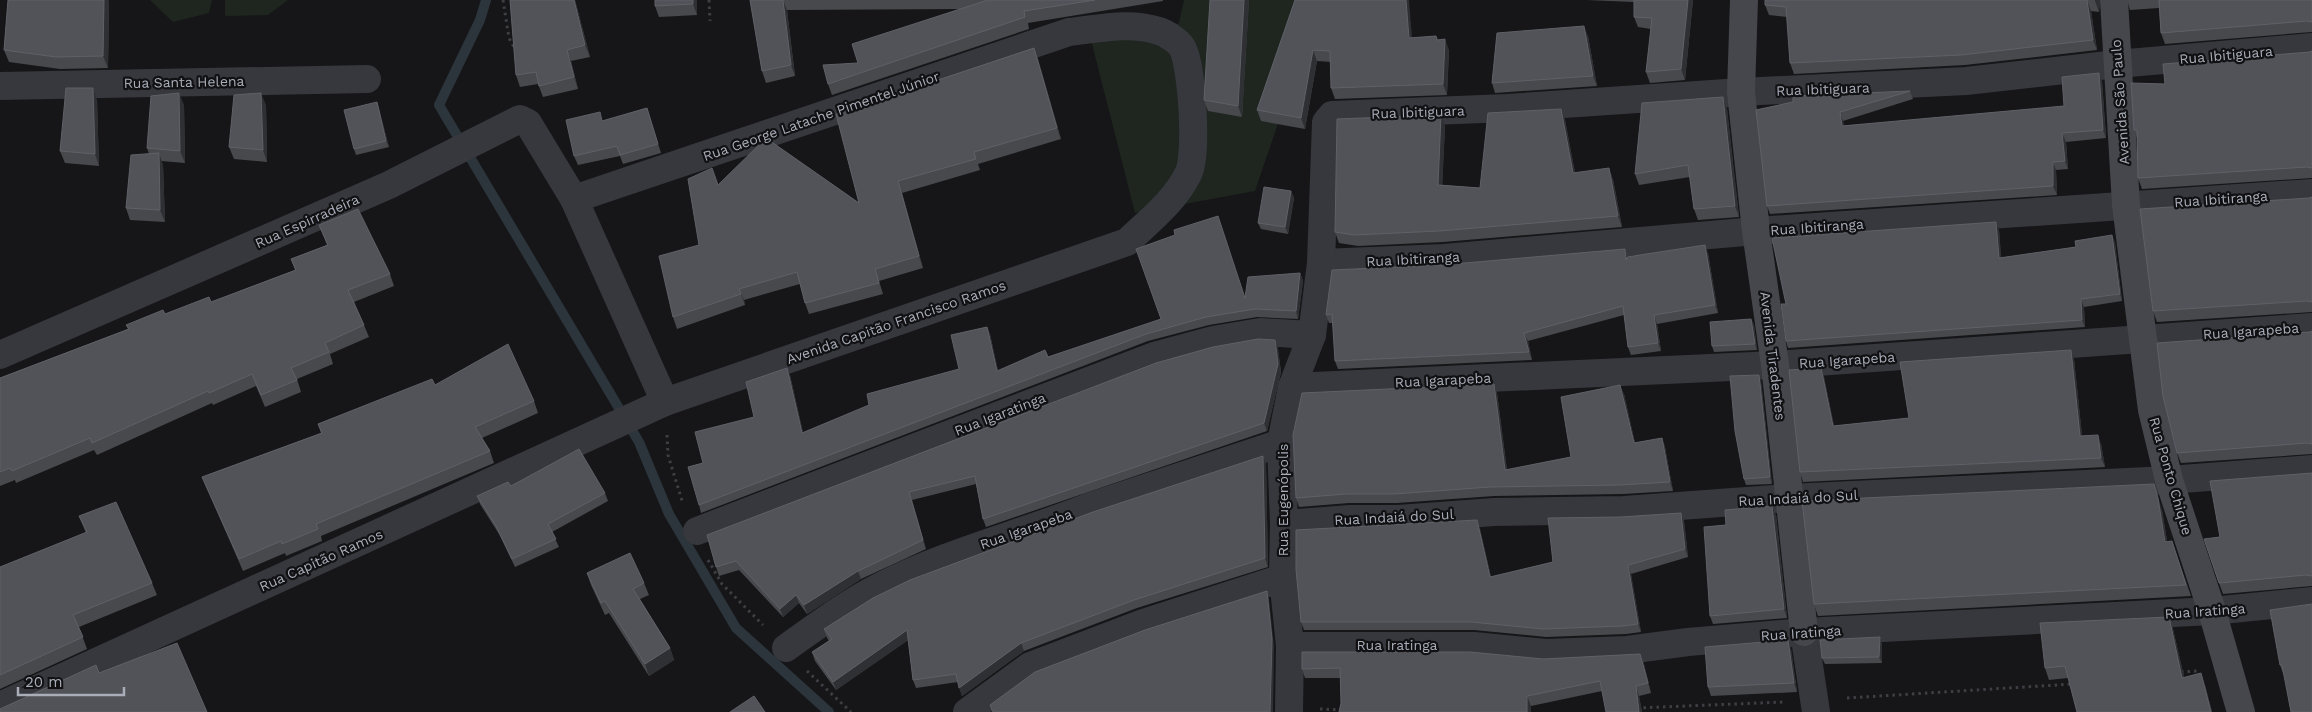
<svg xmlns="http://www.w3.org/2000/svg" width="2312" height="712" viewBox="0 0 2312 712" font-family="'Work Sans',sans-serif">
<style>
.green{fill:#1e261f}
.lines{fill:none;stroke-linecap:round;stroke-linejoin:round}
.stream{stroke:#2c353c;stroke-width:10}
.path{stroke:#3d3f44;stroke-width:3;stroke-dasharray:2.5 4;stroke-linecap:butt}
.street{stroke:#37383d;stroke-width:28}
.secondary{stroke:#45474d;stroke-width:28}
.wall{fill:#47494d}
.shaded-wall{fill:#2f3033}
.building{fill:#525359;stroke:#5f6168}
.labels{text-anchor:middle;stroke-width:4.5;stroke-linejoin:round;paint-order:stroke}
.street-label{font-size:14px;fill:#a8adb8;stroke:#111113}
</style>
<rect width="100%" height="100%" fill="#161618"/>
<g class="green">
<polygon points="150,0 212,0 209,13 173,22"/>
<polygon points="225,0 288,0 268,15 225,16"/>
<polygon points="1184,0 1320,0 1255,191 1135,213 1089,32 1153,37 1179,23"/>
</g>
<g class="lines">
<polyline class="stream" points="486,0 480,20 439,105 639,442 669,514 736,628 829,712"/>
<g class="path">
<polyline points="503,0 509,38 515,49"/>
<polyline points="709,0 710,21"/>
<polyline points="667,435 668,455 683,504"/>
<polyline points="708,560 722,584 763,625"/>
<polyline points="807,671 851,712"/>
<polyline points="2181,672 2197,671"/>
<polyline points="1847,698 2073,684"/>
<polyline points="1637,708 1783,702"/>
<polyline points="1320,709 1343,710"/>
</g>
<g class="street">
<polyline points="0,86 367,79"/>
<polyline points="1321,263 1444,258 1756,231 2312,193"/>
<polyline points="0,355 389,185 520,119 528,123 574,199 665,402"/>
<polyline points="1292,387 1775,365 2312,327"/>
<polyline points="1284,524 1350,519 1398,519 1494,512 1624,510 1789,498 2169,480 2312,469"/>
<polyline points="697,531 1154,356 1213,340 1260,332 1312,335"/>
<polyline points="1804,632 1816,712"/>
<polyline points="1290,646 1474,646 1546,653 1627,650 1688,642 1804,632 2212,611 2312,601"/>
<path d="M786,648C817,626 847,603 881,586C948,552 1021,534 1091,506L1281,443"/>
<path d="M0,706L665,402L1127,242C1149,221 1175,201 1188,174C1198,156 1192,69 1183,49C1181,43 1166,33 1159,31C1130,21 1098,29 1069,32L574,199"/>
<polyline points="967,712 1030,666 1143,623 1283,578"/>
<polyline points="1289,712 1290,646 1283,578 1284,524 1281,443 1292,387 1312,335 1321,263 1326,122 1332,115 1507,108 1741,92 1966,81 2117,64 2312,47"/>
</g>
<g class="secondary">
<polyline points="1744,0 1741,92 1756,231 1775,365 1804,632"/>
<polyline points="2114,0 2126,205 2152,410 2169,480 2212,611 2241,712"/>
</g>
</g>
<g class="wall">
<polygon points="8,0 109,0 108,68 60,69 9,62 4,50"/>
<polygon points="510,0 575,0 590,57 571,61 578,89 543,97 538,84 520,87 516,75"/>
<polygon points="655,0 697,0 697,15 659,17 655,6"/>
<polygon points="750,0 1163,0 1163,1 1028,23 1029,29 832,95 828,84 858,63 962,9 787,10 795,76 766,83 762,71"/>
<polygon points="1210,0 1249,0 1242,117 1208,111 1204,100"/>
<polygon points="1295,0 1412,38 1436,36 1438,40 1449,50 1447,95 1335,99 1331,88 1331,62 1317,61 1305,129 1261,121 1257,110"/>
<polygon points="1586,0 1693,0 1685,80 1650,83 1646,72 1651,29 1638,27 1634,17 1634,2"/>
<polygon points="1765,0 2100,0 2099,12 2091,11 2097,50 1965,65 1794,74 1790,63 1787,17 1769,15 1765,5"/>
<polygon points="2127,0 2312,0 2312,32 2165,44 2161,33 2159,8 2130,10"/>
<polygon points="1588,36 1597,86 1495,93 1492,83"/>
<polygon points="1034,48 1038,59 1061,139 978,164 980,170 902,193 923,268 879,281 883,294 809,314 805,303 800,284 744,300 745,305 677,329 673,317 699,245 718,184 859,203"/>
<polygon points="2312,51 2312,178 2142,189 2138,178 2137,138 2134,130 2165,84"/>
<polygon points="2099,73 2102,81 2106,138 2066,142 2068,169 2056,170 2057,195 1770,214 1767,206 1756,110 1910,91 1913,99 1843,121 1844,126 2064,106"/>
<polygon points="1723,97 1727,109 1739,217 1698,220 1694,209 1690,177 1639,185 1635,174"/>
<polygon points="97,100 99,166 65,163 60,151"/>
<polygon points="377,102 389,147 356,155 354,149"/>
<polygon points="184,105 185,163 161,161 163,165 165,222 130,220 126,208 149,154 147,148"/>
<polygon points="266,105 267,162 234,159 229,147"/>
<polygon points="647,108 661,153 623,164 620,156 578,165 574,156 603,121"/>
<polygon points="1561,109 1565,120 1575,173 1613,179 1622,227 1443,242 1358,246 1339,243 1335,232 1445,126 1442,185 1480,188"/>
<polygon points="1291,191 1294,198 1288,234 1261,229 1258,223"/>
<polygon points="2312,197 2312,312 2157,322 2153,311 2309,198"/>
<polygon points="319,225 390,274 394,286 354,302 364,325 369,337 330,354 333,364 297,379 301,392 265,407 256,386 213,405 212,403 97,455 94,450 16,483 15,480 0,486 0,378 128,329 126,325 211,302 295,270 291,259 327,245"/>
<polygon points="1999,230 2001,258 2076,247 2112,235 2115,243 2122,301 2084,307 2085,327 1788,348 1786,341 1786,304"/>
<polygon points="1708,253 1718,313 1657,324 1661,351 1631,355 1628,347 1624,315 1528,341 1532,360 1338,369 1335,361 1333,323 1329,323 1326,315 1627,257"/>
<polygon points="1300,273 1303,281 1298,319 1257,317 1209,325 1148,341 701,513 699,505 703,463 754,417 790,375 803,433 959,369 987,327 990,334 998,371 1048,357 1245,297"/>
<polygon points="1751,319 1754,325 1757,350 1714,352 1712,346"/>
<polygon points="2312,331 2312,454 2181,463 2177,453 2310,332"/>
<polygon points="1275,340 1278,349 1281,372 1267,431 986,527 983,519 976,484 912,500 926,549 861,579 807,614 799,603 783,617 739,570 719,576 716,567"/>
<polygon points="2071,350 2074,359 2082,436 2101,444 2105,467 1803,482 1800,472 1821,368 1824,377 1834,426 1909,418"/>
<polygon points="1761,381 1772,484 1746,485 1744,479"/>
<polygon points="1494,384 1497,393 1507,470 1571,457 1624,394 1635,443 1662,438 1665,447 1673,491 1623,494 1494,496 1397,503 1349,503 1299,507 1296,498"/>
<polygon points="435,385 534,401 538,413 482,438 490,451 494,463 321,536 322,541 286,556 285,553 243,571 207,489 202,477 321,433 318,424"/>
<polygon points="1263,456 1266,464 1268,567 1137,608 1024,651 962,696 958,682 916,688 913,680 908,640 836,690 815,661 812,652 829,641 827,638 824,629"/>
<polygon points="2312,473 2312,586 2223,594 2219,583 2220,537 2310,474"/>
<polygon points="511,486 605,493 608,501 552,532 559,547 515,567 499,534 480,504 477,496"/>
<polygon points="2162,510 2167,541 2176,553 2191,596 1818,616 1814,604"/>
<polygon points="1681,513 1684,521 1688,557 1631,574 1641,632 1626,634 1546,637 1474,630 1304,630 1301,622 1480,529 1491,577 1553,562 1621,517"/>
<polygon points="1776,515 1787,618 1713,624 1710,616 1726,525"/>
<polygon points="79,516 152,583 157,595 79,627 87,649 0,689 0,567 86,533"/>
<polygon points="587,573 644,583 649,595 640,599 670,648 674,660 649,676 609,613 605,615 591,585"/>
<polygon points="2312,604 2284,676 2280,665"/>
<polygon points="2169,617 2173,629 2184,677 2205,685 2212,712 2077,712 2068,678 2049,680 2045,668"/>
<polygon points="1882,644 1882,663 1825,664 1822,658"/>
<polygon points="1791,649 1797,692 1711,696 1708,687"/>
<polygon points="1640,654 1644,664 1651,693 1639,696 1642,712 1606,712 1602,691 1531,706 1531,712 1339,712 1341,703 1341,678 1305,678 1302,669 1543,659"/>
</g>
<g class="shaded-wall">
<polygon points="104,0 109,0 108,68 103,56"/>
<polygon points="574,0 575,0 590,57 585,45"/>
<polygon points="693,0 697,0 697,15 693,4"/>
<polygon points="783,0 787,10 795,76 791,65"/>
<polygon points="1244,0 1249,0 1242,117 1238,106"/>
<polygon points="1406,0 1409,0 1413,49 1409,38"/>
<polygon points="1688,0 1693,0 1685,80 1681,69"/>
<polygon points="2087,0 2091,11 2097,50 2093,40"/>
<polygon points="2095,0 2100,0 2099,12 2095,1"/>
<polygon points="1584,26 1588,36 1597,86 1593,76"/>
<polygon points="1445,39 1449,50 1447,95 1443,84"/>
<polygon points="1034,48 1038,59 1061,139 1057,128"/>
<polygon points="567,50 571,61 578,89 574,77"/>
<polygon points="1313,50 1317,61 1305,129 1301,118"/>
<polygon points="2099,73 2102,81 2106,138 2103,130"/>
<polygon points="93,88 97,100 99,166 95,154"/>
<polygon points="179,93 184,105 185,163 180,151"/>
<polygon points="261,93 266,105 267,162 263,150"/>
<polygon points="1723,97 1727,109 1739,217 1735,206"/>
<polygon points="377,102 379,108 389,147 386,141"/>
<polygon points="1561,109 1565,120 1577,184 1573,173"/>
<polygon points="1840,112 1843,121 1846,134 1842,126"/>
<polygon points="1441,115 1445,126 1442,196 1438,185"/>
<polygon points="2062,133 2066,142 2068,169 2065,161"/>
<polygon points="159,153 163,165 165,222 160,210"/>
<polygon points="2053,162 2056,170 2057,195 2053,186"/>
<polygon points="1609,168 1613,179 1622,227 1618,216"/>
<polygon points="898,181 902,193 923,268 919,256"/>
<polygon points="1291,191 1294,198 1288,234 1285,227"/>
<polygon points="1996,222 1999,230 2002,266 1999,258"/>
<polygon points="2112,235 2115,243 2122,301 2120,294"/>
<polygon points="1705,245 1708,253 1718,313 1715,305"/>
<polygon points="1300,273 1303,281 1298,319 1296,311"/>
<polygon points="739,289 744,300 745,305 741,294"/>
<polygon points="2081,299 2084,307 2085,327 2082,320"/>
<polygon points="1654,315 1657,324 1661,351 1658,343"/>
<polygon points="1751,319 1754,325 1757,350 1755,344"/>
<polygon points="987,327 990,334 1000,379 997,371"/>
<polygon points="1524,333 1528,341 1532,360 1529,352"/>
<polygon points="1275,340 1278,349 1281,372 1267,431 1264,423"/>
<polygon points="2071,350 2074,359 2083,445 2080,436"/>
<polygon points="787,368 790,375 805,441 802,433"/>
<polygon points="1821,368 1824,377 1836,435 1833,426"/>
<polygon points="1759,375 1761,381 1772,484 1770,477"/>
<polygon points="1494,384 1497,393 1508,479 1505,470"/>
<polygon points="1620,385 1624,394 1637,452 1634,443"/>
<polygon points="2098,435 2101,444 2105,467 2101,458"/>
<polygon points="1662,438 1665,447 1673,491 1670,482"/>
<polygon points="1263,456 1266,464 1268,567 1265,558"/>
<polygon points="2154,484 2162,510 2169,553 2165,542"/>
<polygon points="909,492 912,500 926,549 923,540"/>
<polygon points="1772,506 1776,515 1787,618 1784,609"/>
<polygon points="1681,513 1684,521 1688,557 1685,549"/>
<polygon points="1477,520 1480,529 1493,586 1490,577"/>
<polygon points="1628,565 1631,574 1641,632 1638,624"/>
<polygon points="858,571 861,579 807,614 804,605"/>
<polygon points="1267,591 1269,599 1274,647 1273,712 1270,712"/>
<polygon points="796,595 799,603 783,617 780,609"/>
<polygon points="2169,617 2173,629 2187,690 2182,678"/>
<polygon points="907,630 910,639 836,690 833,682"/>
<polygon points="1880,637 1882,644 1882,663 1879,657"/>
<polygon points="1788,640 1791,649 1797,692 1794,683"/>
<polygon points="1021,643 1024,651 962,696 959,688"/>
<polygon points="670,648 674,660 649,676 645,664"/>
<polygon points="1640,654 1644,664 1651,693 1648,683"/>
<polygon points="2201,673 2205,685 2212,712 2211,712"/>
<polygon points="1636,686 1639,696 1642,712 1639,712"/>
<polygon points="1527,696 1531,706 1531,712 1527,712"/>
</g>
<g class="building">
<polygon points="8,0 104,0 103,56 56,57 4,50"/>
<polygon points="510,0 574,0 585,45 567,50 574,77 539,86 536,72 516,75"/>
<polygon points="655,0 693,0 693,4 655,6"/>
<polygon points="750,0 783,0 791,65 762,71"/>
<polygon points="988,0 1095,0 1024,11 1025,17 828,84 823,65 858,63 852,44"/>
<polygon points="1210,0 1244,0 1238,106 1204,100"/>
<polygon points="1295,0 1406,0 1409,38 1436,36 1437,40 1445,39 1443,84 1331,88 1330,51 1313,50 1301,118 1257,110"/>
<polygon points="1634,0 1688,0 1681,69 1646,72 1652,18 1634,17"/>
<polygon points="1765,0 2087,0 2093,40 1961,55 1790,63 1786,7 1765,5"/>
<polygon points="2159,0 2312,0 2312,22 2307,21 2161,33"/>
<polygon points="1584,26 1593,76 1492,83 1497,33"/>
<polygon points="1034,48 1057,128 974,152 976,159 898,181 919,256 875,269 879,283 805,303 797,272 739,289 741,294 673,317 659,256 699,245 688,179 712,168 718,185 766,138 859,203 836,114"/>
<polygon points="2312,51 2312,168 2307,167 2138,178 2137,130 2134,130 2131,83 2165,84 2163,64 2310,52"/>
<polygon points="2099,73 2103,130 2062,133 2065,161 2053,162 2053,186 1767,206 1756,110 1793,102 1793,96 1910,91 1840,112 1842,126 2064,106 2062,77"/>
<polygon points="66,88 93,88 95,154 60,151"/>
<polygon points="179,93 180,151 147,148 151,96"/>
<polygon points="261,93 263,150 229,147 234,95"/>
<polygon points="1723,97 1735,206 1694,209 1688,165 1635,174 1642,103"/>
<polygon points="377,102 386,141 354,149 344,110"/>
<polygon points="647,108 658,144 620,155 617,146 574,156 566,120 600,112 602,121"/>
<polygon points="1561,109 1573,173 1609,168 1618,216 1439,231 1354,235 1335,232 1337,119 1441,115 1438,185 1480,188 1488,113"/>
<polygon points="159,153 160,210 126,208 131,155"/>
<polygon points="1264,187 1291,191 1285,227 1258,223"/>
<polygon points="2312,197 2312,302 2307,301 2153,311 2140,209 2309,198"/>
<polygon points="358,209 390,274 348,290 364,325 325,343 329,352 291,368 297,380 261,395 252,374 209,393 208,391 92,443 90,438 12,471 10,468 0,472 0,378 129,329 126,325 163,310 165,314 209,297 211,302 296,270 291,259 328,245 319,225"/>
<polygon points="1218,216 1245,298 1248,277 1300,273 1296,311 1255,309 1206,317 1146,334 699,505 688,467 703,463 695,432 754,417 746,382 787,368 802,433 869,405 867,394 959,369 951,335 987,327 997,371 1045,350 1048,357 1161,319 1136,249 1175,235 1174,230"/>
<polygon points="1996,222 1999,258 2076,247 2075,241 2112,235 2120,294 2081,299 2082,320 1786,341 1781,304 1786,304 1772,238"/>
<polygon points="1705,245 1715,305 1654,315 1658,343 1628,347 1623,306 1524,333 1529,352 1335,361 1332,314 1326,315 1332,270 1442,265 1625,249 1626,260 1627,257"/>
<polygon points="1751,319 1755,344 1712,346 1710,322"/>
<polygon points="2312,331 2312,444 2307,443 2177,453 2163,396 2157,343 2310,332"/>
<polygon points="1258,339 1275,340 1278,364 1264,423 983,519 975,476 909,492 923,540 858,571 804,605 796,595 780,609 736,561 716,567 707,535 1156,363 1213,347"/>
<polygon points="508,344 534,401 475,427 490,451 316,524 318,529 282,544 281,541 239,559 202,477 322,433 318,424 404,390 432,379 435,385"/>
<polygon points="2071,350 2080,436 2098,435 2101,458 1800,472 1789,370 1821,368 1833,426 1909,418 1900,362"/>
<polygon points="1759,375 1770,477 1744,479 1735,431 1730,376"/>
<polygon points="1494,384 1505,470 1571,457 1561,397 1620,385 1634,443 1662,438 1670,482 1620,485 1490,487 1394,494 1346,494 1296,498 1293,435 1302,393"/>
<polygon points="579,449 605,493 548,524 556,539 512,559 496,526 477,496 508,482 511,486"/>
<polygon points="1263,456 1265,558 1134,600 1021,643 959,688 956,674 913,680 907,630 833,682 812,652 832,639 824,629 873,598 910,580 1093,512"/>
<polygon points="2312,473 2312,576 2306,575 2219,583 2204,539 2220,537 2210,481"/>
<polygon points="2154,484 2158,498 2165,542 2172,541 2186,585 1814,604 1802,501"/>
<polygon points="116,502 152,583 73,615 83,637 0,675 0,567 87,532 79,516"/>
<polygon points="1772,506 1784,609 1710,616 1704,527 1726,525 1725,510"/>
<polygon points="1681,513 1685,549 1628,565 1638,624 1623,626 1543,629 1471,622 1301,622 1296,569 1296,530 1477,520 1490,577 1553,562 1548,518 1621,517"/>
<polygon points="630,553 644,583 633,589 670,648 645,664 605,601 601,603 587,573"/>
<polygon points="1267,591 1272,639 1270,712 993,712 990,705 1035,672 1145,630"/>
<polygon points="2312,604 2312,712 2291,712 2282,665 2280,665 2270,610"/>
<polygon points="2169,617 2182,678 2201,673 2211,712 2077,712 2065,666 2045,668 2040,623"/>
<polygon points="1880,637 1879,657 1822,658 1820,640"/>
<polygon points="1788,640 1794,683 1708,687 1705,647"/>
<polygon points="177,643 207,712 0,712 0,709 96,665 99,673"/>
<polygon points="1302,652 1470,652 1543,659 1640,654 1648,683 1636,686 1639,712 1606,712 1600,681 1527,696 1527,712 1339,712 1341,703 1340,668 1302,669"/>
<polygon points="754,696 765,712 730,712"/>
</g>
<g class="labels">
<g class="street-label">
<text transform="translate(2226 55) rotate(-5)" y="5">Rua Ibitiguara</text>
<text transform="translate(184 82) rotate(-1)" y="5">Rua Santa Helena</text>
<text transform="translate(1823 89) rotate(-2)" y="5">Rua Ibitiguara</text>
<text transform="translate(2120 102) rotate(-94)" y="5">Avenida São Paulo</text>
<text transform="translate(1418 112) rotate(-2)" y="5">Rua Ibitiguara</text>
<text transform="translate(821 116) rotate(-19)" y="5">Rua George Latache Pimentel Júnior</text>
<text transform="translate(2221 199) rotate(-4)" y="5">Rua Ibitiranga</text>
<text transform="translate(307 221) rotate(-24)" y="5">Rua Espirradeira</text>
<text transform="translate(1817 227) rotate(-4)" y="5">Rua Ibitiranga</text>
<text transform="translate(1413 259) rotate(-3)" y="5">Rua Ibitiranga</text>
<text transform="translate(896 322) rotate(-19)" y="5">Avenida Capitão Francisco Ramos</text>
<text transform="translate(2251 331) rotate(-4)" y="5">Rua Igarapeba</text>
<text transform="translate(1773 356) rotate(83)" y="5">Avenida Tiradentes</text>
<text transform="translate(1847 360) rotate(-4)" y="5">Rua Igarapeba</text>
<text transform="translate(1443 380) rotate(-3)" y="5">Rua Igarapeba</text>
<text transform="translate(1000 414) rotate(-21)" y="5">Rua Igaratinga</text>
<text transform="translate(2171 476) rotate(74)" y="5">Rua Ponto Chique</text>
<text transform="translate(1798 498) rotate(-3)" y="5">Rua Indaiá do Sul</text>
<text transform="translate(1283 500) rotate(-90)" y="5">Rua Eugenópolis</text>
<text transform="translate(1394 517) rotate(-3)" y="5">Rua Indaiá do Sul</text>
<text transform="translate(1026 529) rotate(-19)" y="5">Rua Igarapeba</text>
<text transform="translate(321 560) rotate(-24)" y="5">Rua Capitão Ramos</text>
<text transform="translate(2205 611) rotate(-4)" y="5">Rua Iratinga</text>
<text transform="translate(1801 633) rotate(-4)" y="5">Rua Iratinga</text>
<text x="1397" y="650">Rua Iratinga</text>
</g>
</g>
<path d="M18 687v8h106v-8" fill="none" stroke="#a8adb8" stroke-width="2.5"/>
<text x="25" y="687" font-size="15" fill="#a8adb8" stroke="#111113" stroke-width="4" paint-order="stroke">20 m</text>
</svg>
